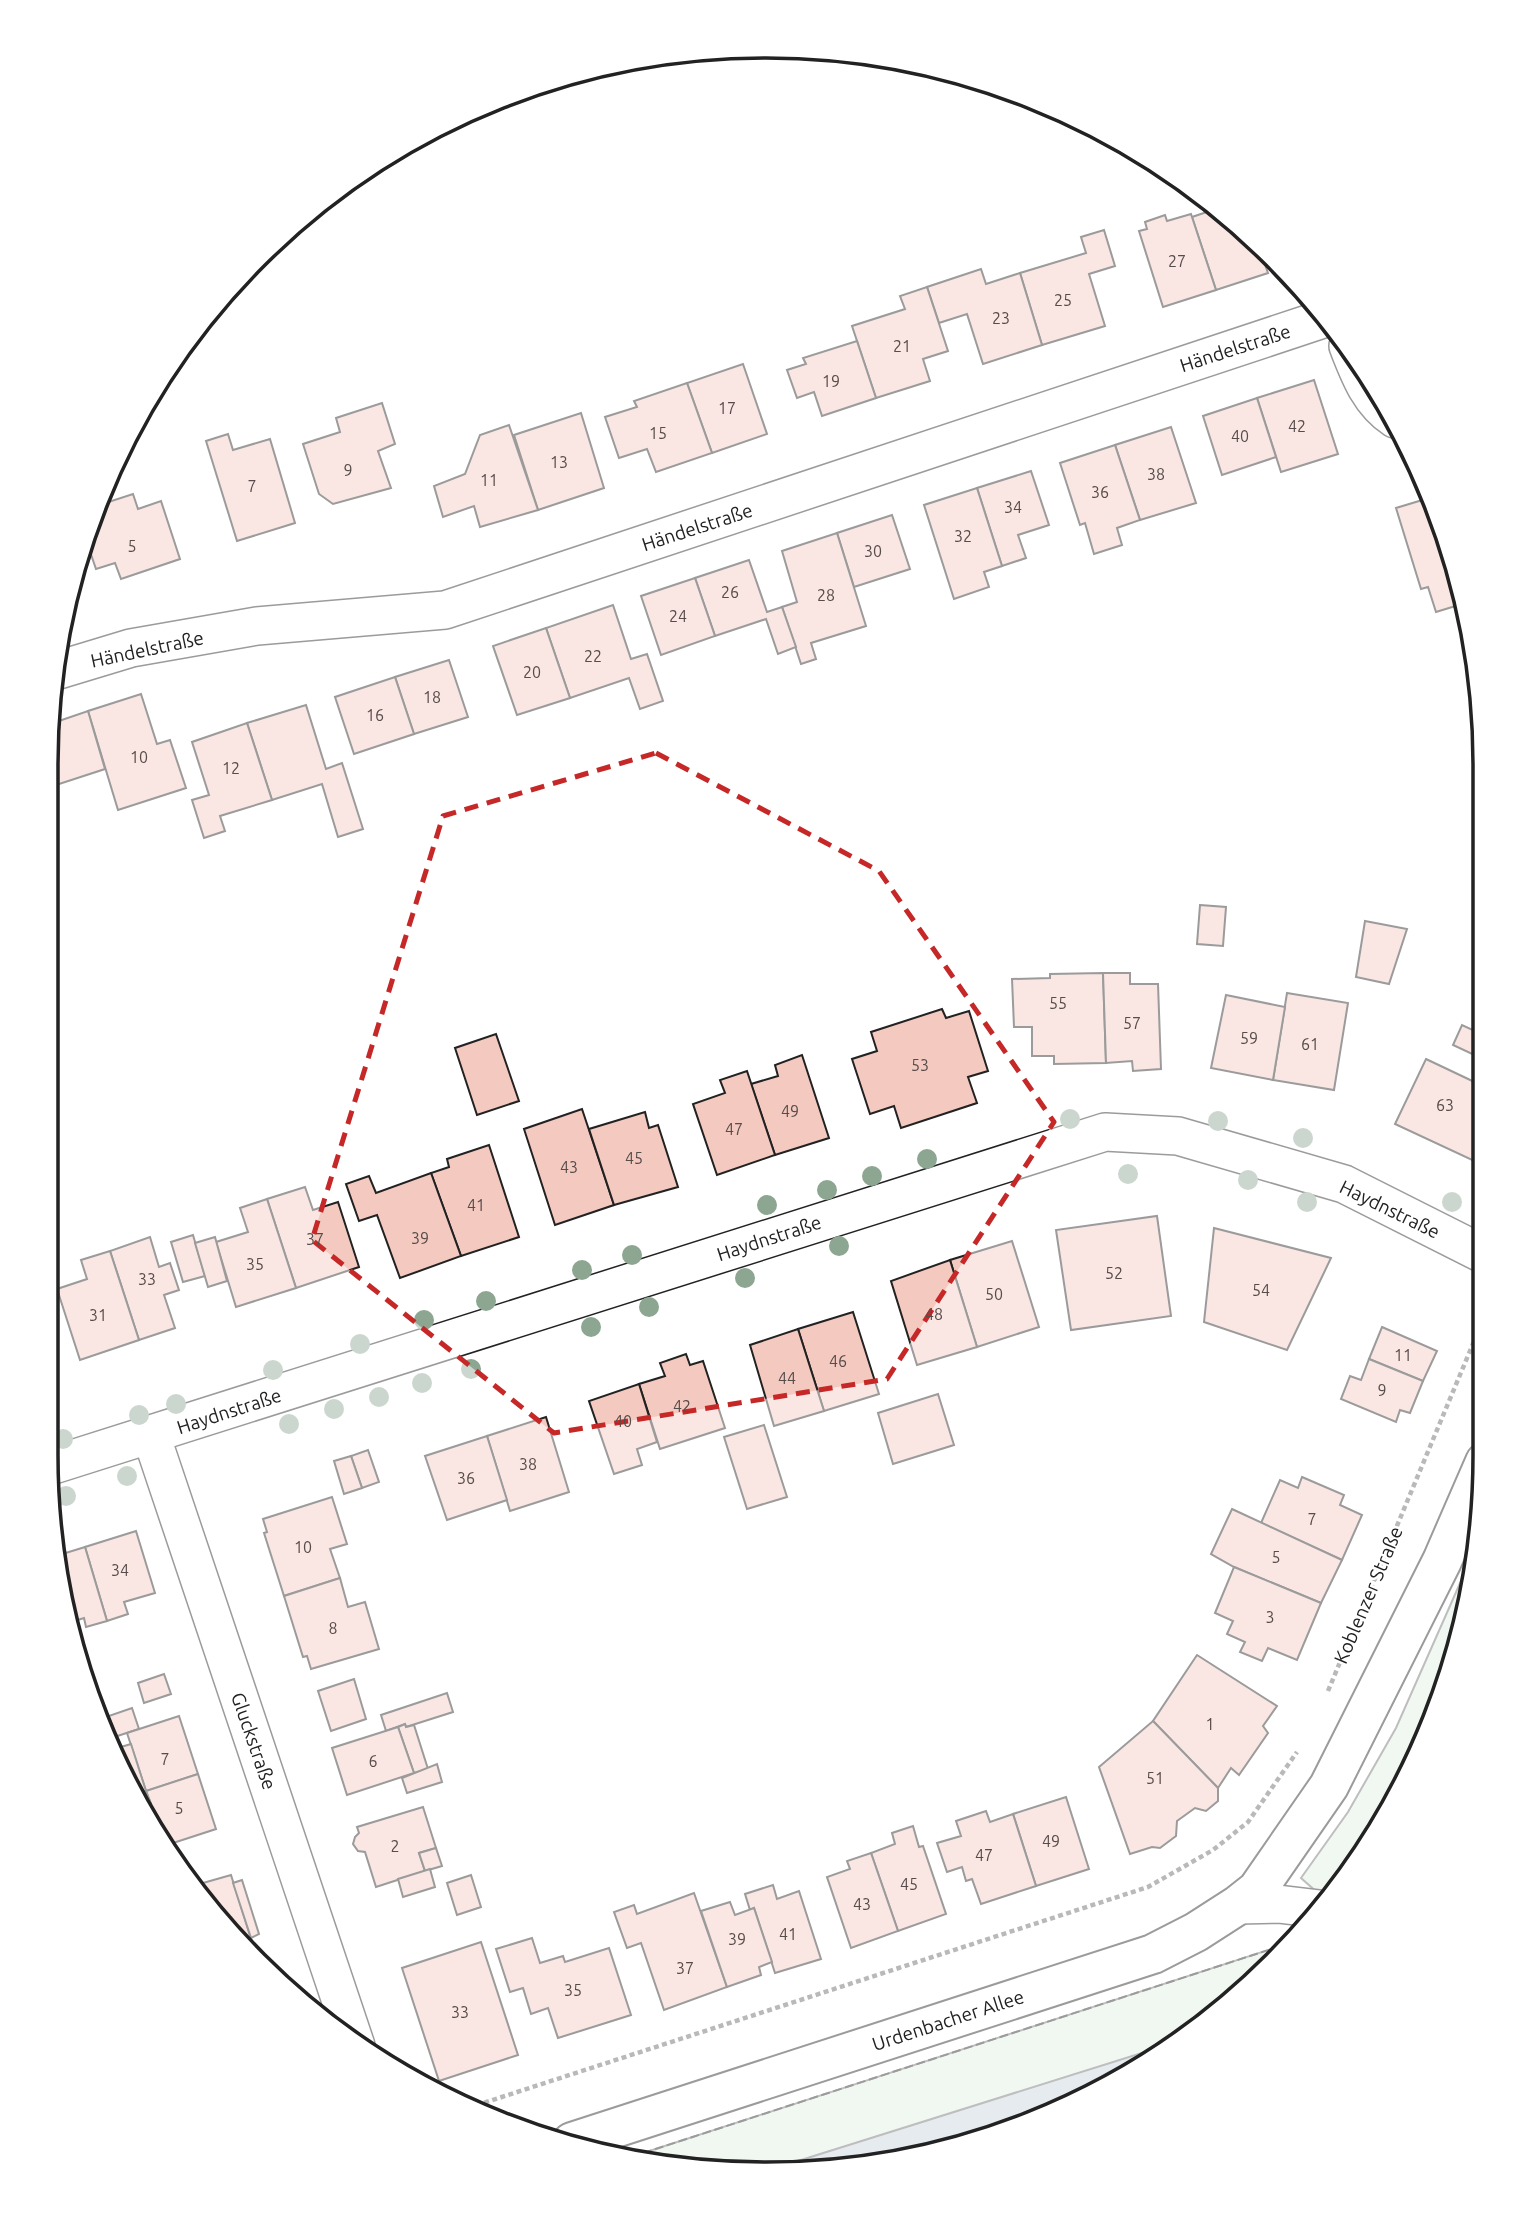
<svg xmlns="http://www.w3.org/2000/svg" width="1531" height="2220" viewBox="0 0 1531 2220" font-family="Ubuntu,sans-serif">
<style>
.green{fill:#e0efe3;stroke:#6f6f6f;stroke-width:2}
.water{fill:#c7d3dd;stroke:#6f6f6f;stroke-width:2}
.building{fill:#f3c9c0;stroke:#222;stroke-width:2}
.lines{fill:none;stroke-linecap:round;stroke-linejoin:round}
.minor-casing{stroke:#222;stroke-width:40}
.secondary-casing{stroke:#222;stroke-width:42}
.path{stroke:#646464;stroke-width:4.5;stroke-dasharray:5 3.5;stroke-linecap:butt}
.minor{stroke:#fff;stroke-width:37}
.secondary{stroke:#fff;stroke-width:38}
.fence{stroke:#222;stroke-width:2;stroke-dasharray:9 3.5;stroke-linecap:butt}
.tree{fill:#8da692}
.marked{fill:none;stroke:#c62828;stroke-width:5;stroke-dasharray:14 9;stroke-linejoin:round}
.labels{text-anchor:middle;stroke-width:5;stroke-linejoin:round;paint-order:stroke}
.number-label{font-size:16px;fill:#564c4a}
.street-label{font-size:19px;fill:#222;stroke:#fff}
.rim{fill:none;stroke:#222;stroke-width:3.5}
</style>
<rect width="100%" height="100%" fill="#fff"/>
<g class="green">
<polygon points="1476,1547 1472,1595 1431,1730 1364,1855 1338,1886 1318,1893 1301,1878 1348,1812 1396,1728"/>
<polygon points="1293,1942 1274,1964 1166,2053 1084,2100 906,2161 812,2173 672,2168 631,2157"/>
</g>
<polygon class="water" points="1180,2041 1166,2053 1084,2100 906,2161 812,2173 766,2171"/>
<g class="building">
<polygon points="1215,207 1257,242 1268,273 1216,290 1192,217 1216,209"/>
<polygon points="1191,214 1216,290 1163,307 1139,231 1147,229 1145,222 1165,215 1167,221"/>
<polygon points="1104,230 1115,266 1089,274 1105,326 1042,345 1020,273 1086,253 1081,237"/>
<polygon points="981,269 986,284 1020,273 1042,345 983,364 967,314 939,323 927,287"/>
<polygon points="927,287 948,351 923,359 930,381 876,398 852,326 905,309 900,296"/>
<polygon points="857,341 876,398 822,416 814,392 797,398 787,370 806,364 803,358"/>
<polygon points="743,364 767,434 712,453 687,383"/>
<polygon points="1314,380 1338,454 1281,472 1257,398"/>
<polygon points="687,383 712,453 656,472 647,449 619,458 605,417 637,407 634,401"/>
<polygon points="1257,398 1276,457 1222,475 1203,416"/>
<polygon points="382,403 395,444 378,451 391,488 333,504 319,494 303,444 340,432 336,418"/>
<polygon points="581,413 604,488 538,510 514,435"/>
<polygon points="509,425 538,510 480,527 474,506 443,517 434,486 465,474 480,435"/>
<polygon points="1171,427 1196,503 1140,520 1115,445"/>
<polygon points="228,434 233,450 270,439 295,523 237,541 206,441"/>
<polygon points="1115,445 1140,520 1117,528 1122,545 1094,554 1085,523 1080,525 1060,463"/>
<polygon points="1031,471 1049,525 1018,535 1026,558 1002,566 977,488"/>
<polygon points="977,488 1002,566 984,572 989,587 954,599 924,505"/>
<polygon points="133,494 138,509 161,501 180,559 121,579 115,563 96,569 84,534 96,506"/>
<polygon points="1429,498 1455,576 1462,604 1436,612 1428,587 1421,589 1396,508"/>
<polygon points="892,515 910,569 854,587 837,533"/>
<polygon points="837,533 866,626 811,643 816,659 801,664 782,607 797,602 782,551"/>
<polygon points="749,560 767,612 782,607 796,647 778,654 766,619 715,636 695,578"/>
<polygon points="695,578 715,636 661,655 641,596"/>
<polygon points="613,605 631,659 647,654 663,701 640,709 629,678 570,698 546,628"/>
<polygon points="546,628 570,698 517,715 493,646"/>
<polygon points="449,660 468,717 414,734 395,677"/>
<polygon points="395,677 414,734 354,754 335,697"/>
<polygon points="141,694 157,744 170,740 186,788 118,810 88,711"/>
<polygon points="306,705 326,769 342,763 363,829 338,837 322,784 272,800 247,723"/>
<polygon points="88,711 105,769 53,786 46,763 50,724"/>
<polygon points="247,723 272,800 220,816 225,831 204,838 192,800 209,795 192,742"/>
<polygon points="1200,905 1226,907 1223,946 1197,944"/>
<polygon points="1365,921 1407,929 1389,984 1356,977"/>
<polygon points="1485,963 1485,994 1474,989"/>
<polygon points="1103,973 1106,1063 1054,1064 1054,1056 1032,1056 1032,1027 1014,1027 1012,979 1050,978 1050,974"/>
<polygon points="1103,973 1130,973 1130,984 1158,984 1161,1069 1133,1071 1132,1061 1106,1063"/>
<polygon points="1287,993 1348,1003 1334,1090 1273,1080"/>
<polygon points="1226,995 1285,1007 1273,1080 1211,1068"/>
<polygon points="1485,997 1485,1060 1453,1045 1462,1025 1477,1032 1483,1020 1476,1017"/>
<polygon points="942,1009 946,1018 969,1011 988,1071 968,1077 977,1103 901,1128 894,1106 870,1114 852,1059 877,1051 871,1032"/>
<polygon points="496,1034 519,1101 477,1115 455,1048"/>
<polygon points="802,1055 829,1138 775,1155 751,1084 778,1076 775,1065"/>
<polygon points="1426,1059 1485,1087 1485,1166 1395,1124"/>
<polygon points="747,1071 775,1155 717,1175 693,1104 725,1093 720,1080"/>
<polygon points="582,1109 614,1205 555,1225 524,1129"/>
<polygon points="645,1112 649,1128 658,1125 678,1187 614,1205 589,1129"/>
<polygon points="489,1145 519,1237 461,1256 431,1173 449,1167 447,1159"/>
<polygon points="431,1173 461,1256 400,1278 377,1215 359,1221 346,1184 369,1176 376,1193"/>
<polygon points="305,1187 313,1210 338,1202 359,1267 296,1288 267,1199"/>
<polygon points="267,1199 296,1288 236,1307 216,1242 248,1232 240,1208"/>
<polygon points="1157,1216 1171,1316 1071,1330 1056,1230"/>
<polygon points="1214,1228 1331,1258 1287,1350 1204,1322"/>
<polygon points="193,1235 205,1276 183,1282 171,1242"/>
<polygon points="150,1237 159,1267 170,1263 179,1290 164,1295 175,1328 139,1340 110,1251"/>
<polygon points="215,1237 227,1281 208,1287 195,1243"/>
<polygon points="1012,1241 1039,1327 977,1347 950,1260"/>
<polygon points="110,1251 139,1340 80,1360 57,1289 87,1279 81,1260"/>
<polygon points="950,1260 977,1347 917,1365 891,1281"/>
<polygon points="853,1312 879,1394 824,1411 798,1329"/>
<polygon points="1382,1327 1437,1351 1423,1381 1369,1359"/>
<polygon points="798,1329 824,1411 774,1426 750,1345"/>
<polygon points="686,1354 690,1365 703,1361 725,1428 660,1449 639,1384 665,1376 660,1363"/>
<polygon points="1369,1359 1423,1381 1410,1413 1400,1410 1396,1422 1341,1399 1350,1376 1361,1380"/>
<polygon points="639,1384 657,1442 637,1449 642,1465 614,1474 589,1401"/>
<polygon points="938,1394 954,1445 893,1464 878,1413"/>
<polygon points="546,1417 569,1492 510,1511 487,1436"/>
<polygon points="764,1425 787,1497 747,1509 724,1437"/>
<polygon points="487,1436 507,1500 447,1520 425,1456"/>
<polygon points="368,1450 379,1482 362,1488 351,1456"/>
<polygon points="351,1456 362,1488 344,1494 334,1461"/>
<polygon points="1302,1477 1344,1495 1340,1505 1362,1515 1342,1560 1261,1523 1280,1480 1298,1488"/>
<polygon points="332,1497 347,1544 330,1549 340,1578 284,1596 264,1533 267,1532 263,1519"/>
<polygon points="1232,1509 1342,1560 1321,1603 1234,1567 1211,1554"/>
<polygon points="136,1531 155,1593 124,1602 128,1614 107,1621 85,1547"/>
<polygon points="85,1547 107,1621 86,1627 84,1618 68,1623 59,1555"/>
<polygon points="1234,1567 1321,1603 1297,1660 1268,1648 1262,1661 1240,1652 1245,1642 1227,1634 1233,1621 1215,1613"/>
<polygon points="340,1578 348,1607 365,1602 379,1649 311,1669 307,1656 303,1657 284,1596"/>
<polygon points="1197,1655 1277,1706 1263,1726 1268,1733 1239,1775 1231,1768 1218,1788 1153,1721"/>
<polygon points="164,1674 171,1694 144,1703 138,1683"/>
<polygon points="354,1679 366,1719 331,1731 318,1691"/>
<polygon points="447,1693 453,1712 406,1727 405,1724 386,1731 381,1715"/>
<polygon points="132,1708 139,1729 105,1740 97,1720"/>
<polygon points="179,1716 198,1774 146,1791 127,1733"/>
<polygon points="1153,1721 1218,1788 1218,1801 1206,1811 1195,1808 1177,1821 1176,1836 1160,1848 1152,1847 1130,1854 1099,1767"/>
<polygon points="405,1724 406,1727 414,1725 428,1769 414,1773 398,1727"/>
<polygon points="398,1727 414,1773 347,1795 332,1748"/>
<polygon points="131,1744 146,1791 135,1794 118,1763 114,1749"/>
<polygon points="437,1764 442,1782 407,1793 402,1778"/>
<polygon points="198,1774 216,1829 164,1846 160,1832 157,1833 148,1805 151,1804 146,1791"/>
<polygon points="146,1791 151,1804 148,1805 149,1811 144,1813 136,1794"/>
<polygon points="1066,1797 1089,1869 1036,1886 1013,1814"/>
<polygon points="423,1807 436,1848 419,1853 425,1871 376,1887 365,1852 358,1851 353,1844 355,1837 359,1833 357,1827"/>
<polygon points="986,1811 990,1822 1013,1814 1036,1886 981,1904 972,1879 966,1881 962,1867 947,1872 937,1843 961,1836 956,1821"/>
<polygon points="913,1826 919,1847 923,1846 946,1914 898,1931 871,1853 895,1844 892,1833"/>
<polygon points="436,1848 442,1866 425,1871 419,1853"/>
<polygon points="871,1853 898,1931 851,1948 827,1877 850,1869 847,1861"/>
<polygon points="430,1869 435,1887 403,1897 398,1879"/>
<polygon points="231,1875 253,1945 248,1947 191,1882 203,1883"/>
<polygon points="471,1875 481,1907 457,1915 447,1883"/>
<polygon points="242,1880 259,1934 251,1938 233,1883"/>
<polygon points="773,1885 777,1899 799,1891 821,1959 775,1973 754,1908 750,1910 745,1894"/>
<polygon points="694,1893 727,1987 664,2010 641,1943 627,1948 614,1912 634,1905 637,1914"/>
<polygon points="730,1902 735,1915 754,1908 772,1962 759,1967 761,1975 727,1987 701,1911"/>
<polygon points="532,1938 540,1963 563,1956 565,1962 609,1948 631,2015 558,2038 548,2008 531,2014 523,1988 510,1992 496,1949"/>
<polygon points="481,1942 518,2055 439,2081 402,1968"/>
</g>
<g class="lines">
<g class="minor-casing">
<g id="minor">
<path d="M1348,346C1359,374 1369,402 1395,419"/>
<polyline points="55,671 131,648 257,626 445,610 1326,318"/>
<polyline points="151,1435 356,2046"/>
<polyline points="47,1467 1105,1132 1178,1136 1344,1184 1485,1255"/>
<polyline points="1238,1905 1278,1904 1320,1909"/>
</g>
</g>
<g class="secondary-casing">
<polyline id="secondary" points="572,2142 1153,1954 1196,1932 1238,1905 1257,1890 1329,1786 1442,1561 1485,1462"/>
</g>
<g class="path">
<polyline points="1328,1691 1485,1315"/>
<polyline points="468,2108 1148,1887 1213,1850 1248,1822 1297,1752"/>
</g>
<use href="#minor" class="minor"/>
<use href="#secondary" class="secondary"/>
<polyline class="fence" points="631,2157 1293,1942"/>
</g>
<g class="tree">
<circle cx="1070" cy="1119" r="10"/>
<circle cx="1218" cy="1121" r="10"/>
<circle cx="1303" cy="1138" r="10"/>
<circle cx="927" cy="1159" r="10"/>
<circle cx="1128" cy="1174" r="10"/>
<circle cx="872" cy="1176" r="10"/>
<circle cx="1248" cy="1180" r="10"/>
<circle cx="827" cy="1190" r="10"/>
<circle cx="1307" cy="1202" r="10"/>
<circle cx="1452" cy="1202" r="10"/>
<circle cx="767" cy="1205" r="10"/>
<circle cx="839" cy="1246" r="10"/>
<circle cx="632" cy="1255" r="10"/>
<circle cx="582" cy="1270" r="10"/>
<circle cx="745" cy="1278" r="10"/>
<circle cx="486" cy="1301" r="10"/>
<circle cx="649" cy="1307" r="10"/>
<circle cx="424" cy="1320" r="10"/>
<circle cx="591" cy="1327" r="10"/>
<circle cx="360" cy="1344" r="10"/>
<circle cx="471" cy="1369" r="10"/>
<circle cx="273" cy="1370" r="10"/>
<circle cx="422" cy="1383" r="10"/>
<circle cx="379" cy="1397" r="10"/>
<circle cx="176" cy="1404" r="10"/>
<circle cx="334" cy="1409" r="10"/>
<circle cx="139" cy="1415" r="10"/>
<circle cx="289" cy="1424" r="10"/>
<circle cx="63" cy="1439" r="10"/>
<circle cx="127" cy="1476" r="10"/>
<circle cx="66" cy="1496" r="10"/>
</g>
<path d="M0 0H1531V2220H0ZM656,753L879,871L1054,1122L887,1379L554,1433L312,1240L443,816Z" fill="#fff" fill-opacity=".55" fill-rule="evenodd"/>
<path class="marked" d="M656,753L879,871L1054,1122L887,1379L554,1433L312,1240L443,816Z"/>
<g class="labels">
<g class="number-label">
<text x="1177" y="267">27</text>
<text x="1063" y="306">25</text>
<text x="1001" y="324">23</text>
<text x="902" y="352">21</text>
<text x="831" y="387">19</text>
<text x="727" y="414">17</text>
<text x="1297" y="432">42</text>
<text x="658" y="439">15</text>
<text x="1240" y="442">40</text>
<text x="559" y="468">13</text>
<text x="348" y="476">9</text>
<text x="1156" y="480">38</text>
<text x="489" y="486">11</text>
<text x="252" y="492">7</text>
<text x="1100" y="498">36</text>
<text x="1013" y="513">34</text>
<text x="963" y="542">32</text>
<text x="132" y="552">5</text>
<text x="873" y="557">30</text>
<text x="730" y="598">26</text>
<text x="826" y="601">28</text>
<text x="678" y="622">24</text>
<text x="593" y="662">22</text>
<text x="532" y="678">20</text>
<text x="432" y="703">18</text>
<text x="375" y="721">16</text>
<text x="139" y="763">10</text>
<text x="231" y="774">12</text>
<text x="1058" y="1009">55</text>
<text x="1132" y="1029">57</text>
<text x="1249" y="1044">59</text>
<text x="1310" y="1050">61</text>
<text x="920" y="1071">53</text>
<text x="1445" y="1111">63</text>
<text x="790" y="1117">49</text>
<text x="734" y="1135">47</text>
<text x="634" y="1164">45</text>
<text x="569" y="1173">43</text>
<text x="476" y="1211">41</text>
<text x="420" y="1244">39</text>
<text x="315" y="1245">37</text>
<text x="255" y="1270">35</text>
<text x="1114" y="1279">52</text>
<text x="147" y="1285">33</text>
<text x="1261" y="1296">54</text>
<text x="994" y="1300">50</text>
<text x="934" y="1320">48</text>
<text x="98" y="1321">31</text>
<text x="1403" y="1361">11</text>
<text x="838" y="1367">46</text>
<text x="787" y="1384">44</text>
<text x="1382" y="1396">9</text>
<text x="682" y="1412">42</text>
<text x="623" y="1427">40</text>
<text x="528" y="1470">38</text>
<text x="466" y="1484">36</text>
<text x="1312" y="1525">7</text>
<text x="303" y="1553">10</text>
<text x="1276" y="1563">5</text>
<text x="120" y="1576">34</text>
<text x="1270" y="1623">3</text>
<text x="333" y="1634">8</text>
<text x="1210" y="1730">1</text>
<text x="165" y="1765">7</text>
<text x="373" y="1767">6</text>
<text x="1155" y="1784">51</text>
<text x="179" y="1814">5</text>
<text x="1051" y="1847">49</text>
<text x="395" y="1852">2</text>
<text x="984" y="1861">47</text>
<text x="909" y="1890">45</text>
<text x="862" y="1910">43</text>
<text x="788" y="1940">41</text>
<text x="737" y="1945">39</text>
<text x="685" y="1974">37</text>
<text x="573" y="1996">35</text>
<text x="460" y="2018">33</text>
</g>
<g class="street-label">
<text transform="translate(1235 348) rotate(-18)" y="7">Händelstraße</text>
<text transform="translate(697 527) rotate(-18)" y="7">Händelstraße</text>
<text transform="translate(147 649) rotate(-12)" y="7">Händelstraße</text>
<text transform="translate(1390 1209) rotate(26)" y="7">Haydnstraße</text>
<text transform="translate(769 1238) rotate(-18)" y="7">Haydnstraße</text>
<text transform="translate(229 1411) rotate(-18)" y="7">Haydnstraße</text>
<text transform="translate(1368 1595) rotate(-67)" y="7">Koblenzer Straße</text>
<text transform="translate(254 1741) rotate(71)" y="7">Gluckstraße</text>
<text transform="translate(948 2020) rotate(-18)" y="7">Urdenbacher Allee</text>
</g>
</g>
<path d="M0 0H1531V2220H0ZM765 58H766A707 707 0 0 1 1473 765V1455A707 707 0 0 1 766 2162H765A707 707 0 0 1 58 1455V765A707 707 0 0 1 765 58Z" fill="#fff" fill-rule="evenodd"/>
<path class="rim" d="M765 58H766A707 707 0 0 1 1473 765V1455A707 707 0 0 1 766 2162H765A707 707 0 0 1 58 1455V765A707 707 0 0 1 765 58Z"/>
</svg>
